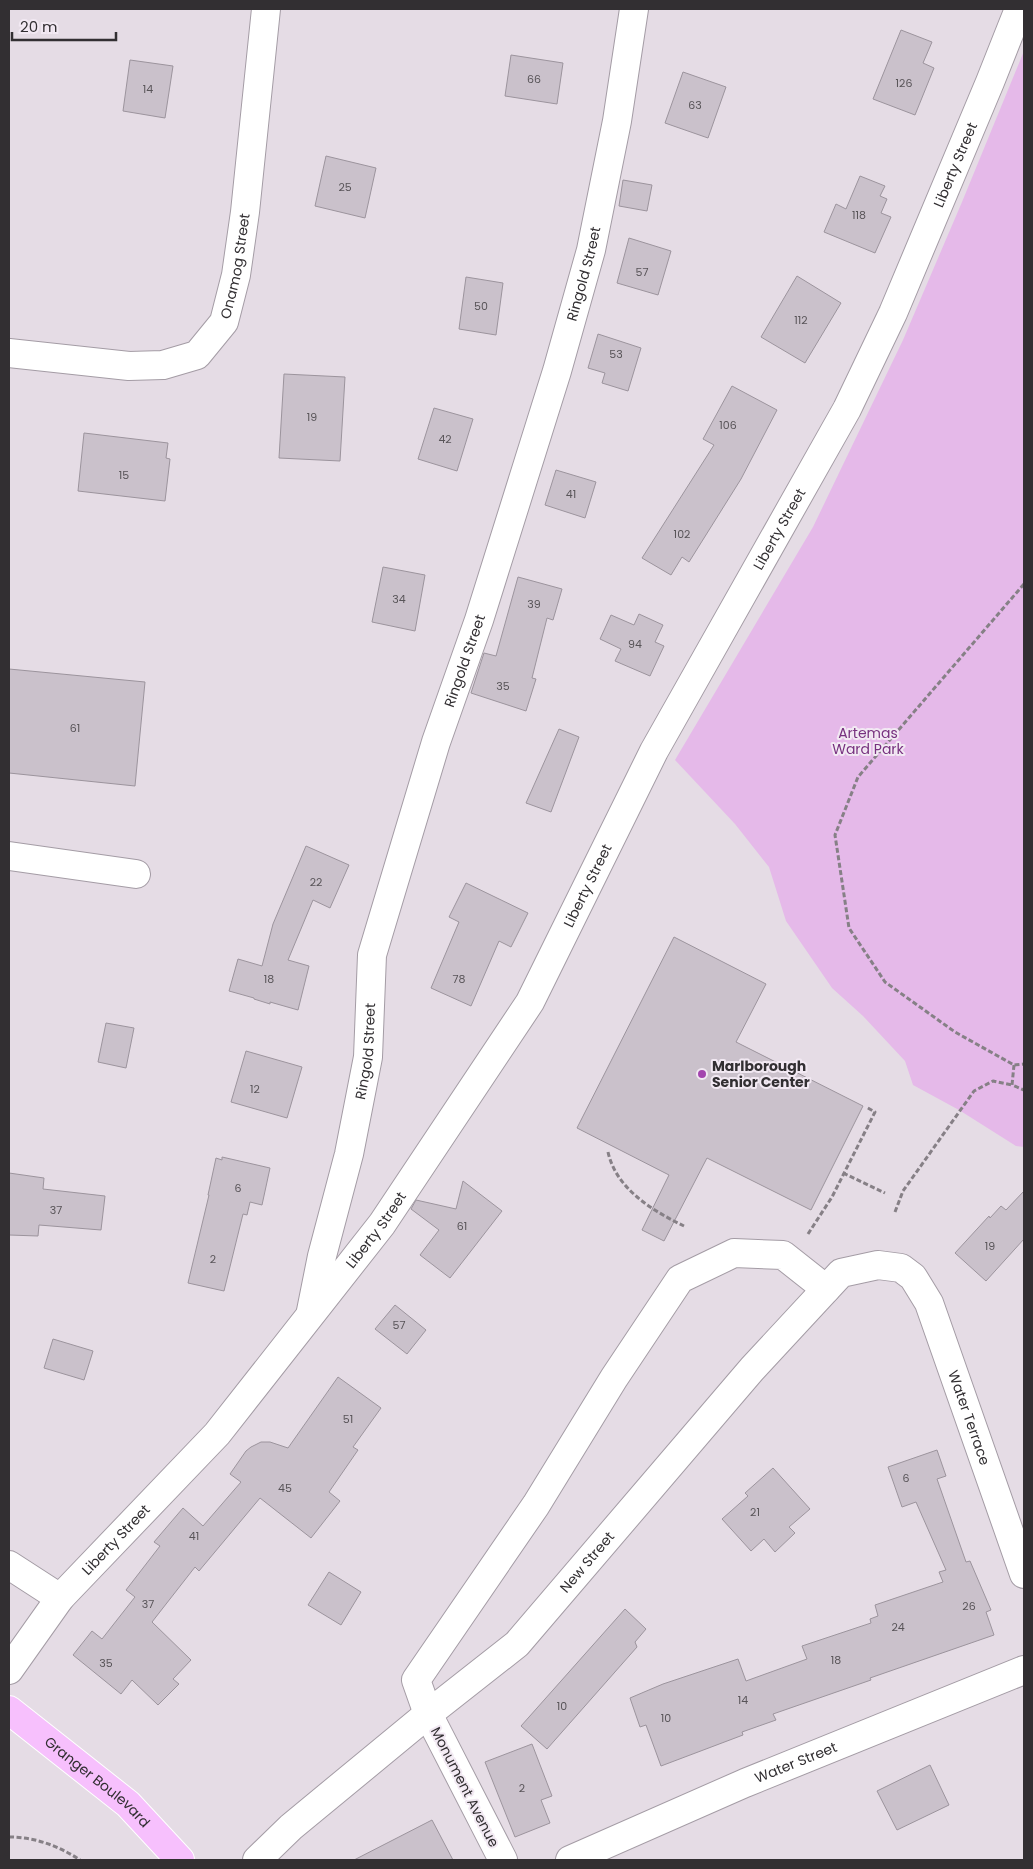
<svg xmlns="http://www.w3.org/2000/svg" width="1033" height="1869" viewBox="0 0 1033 1869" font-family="Poppins,sans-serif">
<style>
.green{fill:#e5b9e9}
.building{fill:#cac1cb;stroke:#9c949d}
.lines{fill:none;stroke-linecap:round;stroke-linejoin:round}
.minor-casing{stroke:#a49ca5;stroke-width:30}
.major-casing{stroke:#fff;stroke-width:30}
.path{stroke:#868086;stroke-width:3;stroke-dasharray:5 2.5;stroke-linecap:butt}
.minor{stroke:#fff;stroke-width:28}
.major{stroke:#f7c0fd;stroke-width:28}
.poi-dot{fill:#a345ae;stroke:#f2e9f3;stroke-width:2}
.labels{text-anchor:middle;stroke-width:4;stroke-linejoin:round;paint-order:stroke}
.number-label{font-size:11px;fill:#585458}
.street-label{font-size:14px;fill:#322f32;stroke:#f2e9f3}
.park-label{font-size:14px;fill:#77317f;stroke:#f2e9f3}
.poi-label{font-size:14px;font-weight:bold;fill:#322f32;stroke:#f2e9f3;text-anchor:start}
</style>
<rect width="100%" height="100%" fill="#e5dce5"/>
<polygon class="green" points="1024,51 1024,1147 1016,1146 959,1110 913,1085 905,1061 863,1016 832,988 786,921 769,867 735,824 675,760 813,527 903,340 962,202"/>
<g class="building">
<polygon points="901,30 932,42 923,63 934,68 915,115 873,99"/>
<polygon points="511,55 563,63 557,104 505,96"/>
<polygon points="130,60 173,66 165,118 123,111"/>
<polygon points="683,72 726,87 708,138 665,123"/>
<polygon points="326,156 376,168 365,218 315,206"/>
<polygon points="860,176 885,186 880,196 887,199 881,213 891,217 875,253 824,232 836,204 846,209"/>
<polygon points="623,180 652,185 647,211 619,206"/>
<polygon points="629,238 671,251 658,295 617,283"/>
<polygon points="797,276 841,303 805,363 761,337"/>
<polygon points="466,277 503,283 496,335 459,329"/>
<polygon points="598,334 641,348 628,391 602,383 605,373 588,368"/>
<polygon points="284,374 345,377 340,461 279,458"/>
<polygon points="732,386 777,410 741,479 689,562 682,557 671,575 642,558 714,445 703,439"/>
<polygon points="434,408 473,419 457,471 418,459"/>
<polygon points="84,433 168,443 166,458 170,459 165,501 78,491"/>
<polygon points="556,470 596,482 585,518 545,505"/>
<polygon points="383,567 425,575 415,631 372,622"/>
<polygon points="518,577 562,589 553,620 547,618 532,678 536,679 526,711 471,693 484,653 496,656"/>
<polygon points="639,614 663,625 655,642 664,646 650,676 615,661 621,649 600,639 611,615 634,625"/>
<polygon points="9,669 145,682 135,786 9,773"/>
<polygon points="559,729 579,737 551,812 526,803"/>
<polygon points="306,846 349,865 330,908 313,900 288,960 309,966 298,1010 270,1002 270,1004 254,999 254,998 229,991 238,959 262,966 273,924"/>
<polygon points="466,883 528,913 511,947 499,941 471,1006 431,988 459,922 449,917"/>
<polygon points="674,937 766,984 736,1042 863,1106 811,1210 707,1158 664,1241 642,1230 669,1175 577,1128"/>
<polygon points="106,1023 134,1028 126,1068 98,1062"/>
<polygon points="246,1051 302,1067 287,1118 231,1102"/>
<polygon points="222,1157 270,1168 262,1205 250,1202 247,1215 243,1214 224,1291 188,1283 209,1195 208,1195 216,1158 222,1160"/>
<polygon points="9,1173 44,1178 43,1189 105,1196 101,1230 39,1225 38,1236 9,1235"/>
<polygon points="463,1181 502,1211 450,1278 420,1255 439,1230 411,1209 416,1200 456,1209"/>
<polygon points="1024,1191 1024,1239 986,1281 955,1253 989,1216 990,1218 1001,1206 1006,1210"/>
<polygon points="395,1305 426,1330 407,1354 375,1329"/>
<polygon points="53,1339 93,1351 84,1380 44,1368"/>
<polygon points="338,1377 381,1408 353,1447 358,1450 329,1492 340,1501 311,1538 260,1498 199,1571 195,1567 152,1622 191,1660 173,1679 179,1684 158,1705 132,1680 121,1694 73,1655 92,1631 102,1639 135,1597 126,1590 160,1546 154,1542 183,1508 203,1526 241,1482 230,1474 246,1451 251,1447 261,1442 270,1442 288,1448"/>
<polygon points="937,1450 946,1476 937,1479 966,1562 970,1561 991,1610 986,1612 994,1635 870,1678 871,1680 773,1714 776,1720 742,1732 743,1735 661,1766 646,1725 640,1727 630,1698 663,1684 738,1659 746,1681 807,1659 802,1646 871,1623 870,1619 878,1616 875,1605 943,1582 939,1572 946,1570 916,1502 902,1507 888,1467"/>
<polygon points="773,1468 810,1509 789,1527 795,1533 775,1552 764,1539 751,1551 722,1519 748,1496 745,1493"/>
<polygon points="329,1572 361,1592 341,1625 308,1605"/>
<polygon points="625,1609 646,1629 635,1642 637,1647 547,1749 521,1726"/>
<polygon points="532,1744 552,1796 541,1800 550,1823 515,1837 485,1762"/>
<polygon points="930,1765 949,1805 897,1830 877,1791"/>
<polygon points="432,1820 453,1860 354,1860"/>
</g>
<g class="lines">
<g class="minor-casing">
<g id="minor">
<path id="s1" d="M9,353L129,366L163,365L197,355L224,322L236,275L245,212L266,9"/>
<polyline points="9,856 136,874"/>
<path id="s2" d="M311,1311L322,1256L349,1154L368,1057L372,955L436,742L479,620L557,371L591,250L617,121L634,9"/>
<polyline points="9,1565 60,1598"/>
<path id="s3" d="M9,1670L60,1598L217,1434L382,1224L530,1002L654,751L847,409L893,313L990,82L1019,9"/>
<path id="s4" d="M257,1860L291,1827L428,1714L517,1644L752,1369L841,1273L878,1265L901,1268L913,1277L929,1303L1024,1574"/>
<polyline points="503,1860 428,1714 416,1680 536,1505 614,1378 680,1279 734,1253 783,1255 826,1289"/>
<path id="s5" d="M570,1860L745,1783L1024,1670"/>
</g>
</g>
<g class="major-casing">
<g id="major">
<path id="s6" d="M9,1710L128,1804L180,1860"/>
</g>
</g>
<g class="path">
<polyline points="1024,584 858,777 835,835 849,928 885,982 955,1032 1014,1065 1024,1064"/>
<polyline points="1014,1065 1012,1085 1024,1090"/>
<path d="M608,1152C616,1189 653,1211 684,1226"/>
<polyline points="843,1173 885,1193"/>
<polyline points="895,1212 903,1191 974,1091 993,1081 1012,1085"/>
<polyline points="808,1234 832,1197 875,1112 866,1107"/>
<path d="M9,1837C35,1837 59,1846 80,1860"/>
</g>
<use href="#minor" class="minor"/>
<use href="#major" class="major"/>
</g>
<circle class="poi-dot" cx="702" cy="1074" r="5"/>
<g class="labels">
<g class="number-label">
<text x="534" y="83">66</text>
<text x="904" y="87">126</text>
<text x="148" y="93">14</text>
<text x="695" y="109">63</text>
<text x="345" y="191">25</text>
<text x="859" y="219">118</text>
<text x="642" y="276">57</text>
<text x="481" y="310">50</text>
<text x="801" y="324">112</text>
<text x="616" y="358">53</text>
<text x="312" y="421">19</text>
<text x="728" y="429">106</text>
<text x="445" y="443">42</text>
<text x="124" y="479">15</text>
<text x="571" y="498">41</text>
<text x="682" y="538">102</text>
<text x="399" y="603">34</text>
<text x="534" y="608">39</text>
<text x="635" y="648">94</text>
<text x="503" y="690">35</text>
<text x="75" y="732">61</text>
<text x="316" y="886">22</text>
<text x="269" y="983">18</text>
<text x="459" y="983">78</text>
<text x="255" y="1093">12</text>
<text x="238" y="1192">6</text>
<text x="56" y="1214">37</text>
<text x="462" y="1230">61</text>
<text x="990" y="1250">19</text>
<text x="213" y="1263">2</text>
<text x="399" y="1329">57</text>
<text x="348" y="1423">51</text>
<text x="906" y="1482">6</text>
<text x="285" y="1492">45</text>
<text x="755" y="1516">21</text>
<text x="194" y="1540">41</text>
<text x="148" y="1608">37</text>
<text x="969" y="1610">26</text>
<text x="898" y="1631">24</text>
<text x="836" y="1664">18</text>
<text x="106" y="1667">35</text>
<text x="743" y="1704">14</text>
<text x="562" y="1710">10</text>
<text x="666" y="1722">10</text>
<text x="522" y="1792">2</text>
</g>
<g class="street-label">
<text dy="5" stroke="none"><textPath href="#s3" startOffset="1789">Liberty Street</textPath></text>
<text dy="5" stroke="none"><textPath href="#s1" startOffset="290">Onamog Street</textPath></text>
<text dy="5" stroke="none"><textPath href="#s2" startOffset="1076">Ringold Street</textPath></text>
<text dy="5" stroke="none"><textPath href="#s3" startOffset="1384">Liberty Street</textPath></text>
<text dy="5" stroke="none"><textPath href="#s2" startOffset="671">Ringold Street</textPath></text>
<text dy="5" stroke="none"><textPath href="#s3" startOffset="979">Liberty Street</textPath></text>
<text dy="5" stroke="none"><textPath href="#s2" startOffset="266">Ringold Street</textPath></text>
<text dy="5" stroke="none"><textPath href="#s3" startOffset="574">Liberty Street</textPath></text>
<text dy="5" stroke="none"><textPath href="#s4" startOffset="1059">Water Terrace</textPath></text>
<text dy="5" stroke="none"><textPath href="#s3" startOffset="169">Liberty Street</textPath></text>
<text dy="5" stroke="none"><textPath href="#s4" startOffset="446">New Street</textPath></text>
<text dy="5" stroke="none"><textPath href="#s5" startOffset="246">Water Street</textPath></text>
<text dy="5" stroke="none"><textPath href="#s6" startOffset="114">Granger Boulevard</textPath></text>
<text transform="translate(465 1787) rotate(63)" y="5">Monument Avenue</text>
</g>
<g class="park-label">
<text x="868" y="738">Artemas<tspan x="868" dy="16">Ward Park</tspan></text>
</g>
<g class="poi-label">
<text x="712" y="1071">Marlborough<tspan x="712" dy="16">Senior Center</tspan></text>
</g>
</g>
<rect width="1033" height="1869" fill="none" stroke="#322f32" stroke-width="20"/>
<path d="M12 32v8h104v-8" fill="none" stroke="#322f32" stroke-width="2.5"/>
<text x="20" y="32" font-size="15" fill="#322f32" stroke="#f2e9f3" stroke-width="4" paint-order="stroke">20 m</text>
</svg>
